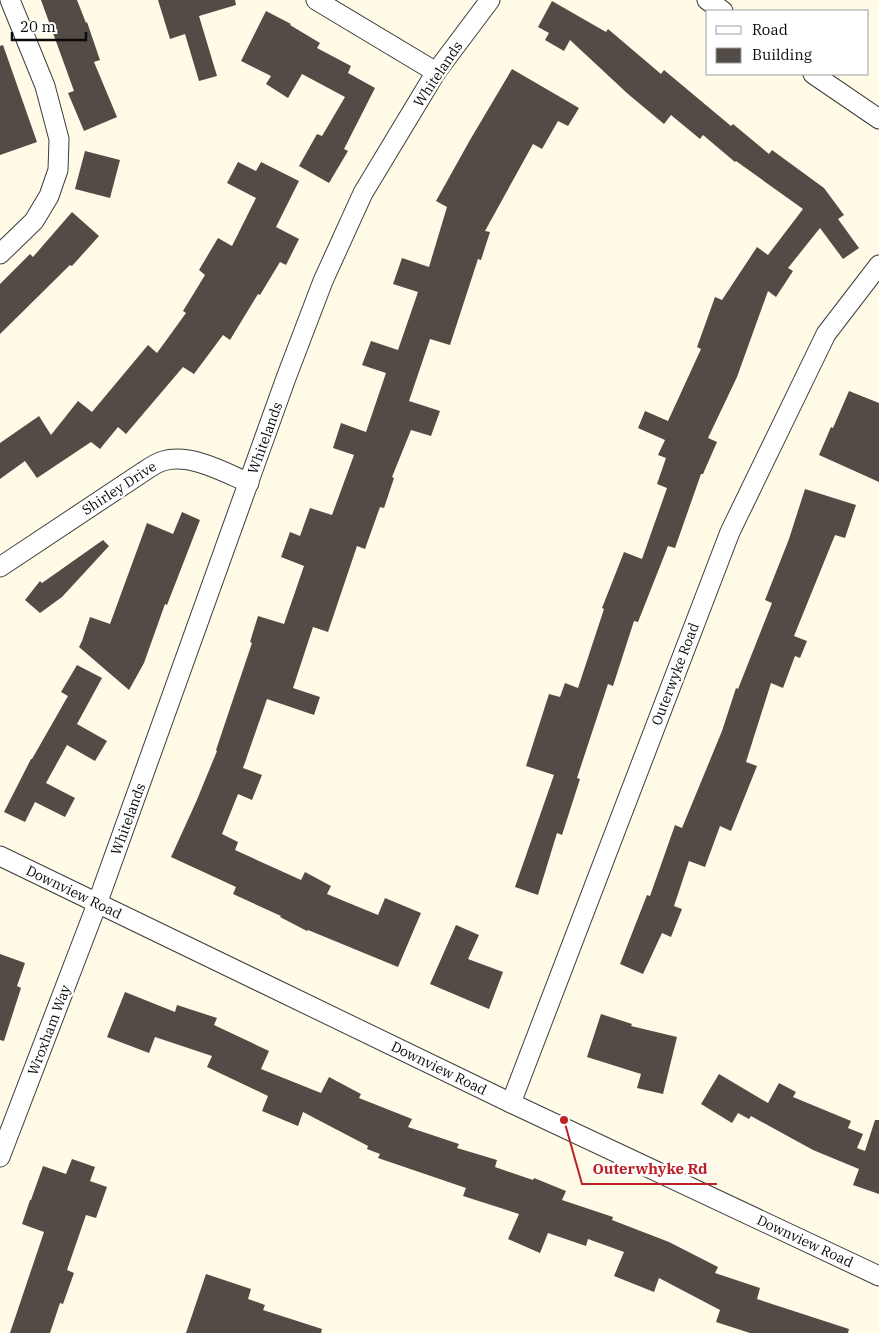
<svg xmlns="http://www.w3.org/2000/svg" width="879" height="1333" viewBox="0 0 879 1333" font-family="'IBM Plex Serif',serif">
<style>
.building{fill:#534b46}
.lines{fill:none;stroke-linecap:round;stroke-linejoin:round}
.minor-casing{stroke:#3d3d3d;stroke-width:21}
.minor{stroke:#fff;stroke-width:19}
.labels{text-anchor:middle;stroke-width:5;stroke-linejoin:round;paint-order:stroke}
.street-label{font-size:14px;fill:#0a0a0a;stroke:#fff}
.leader{fill:none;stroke:#bb2125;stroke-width:2}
.callout-dot{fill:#bb2125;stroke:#fff;stroke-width:2}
.callout-label{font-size:15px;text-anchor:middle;font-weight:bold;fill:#bb2125;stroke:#fff;stroke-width:5;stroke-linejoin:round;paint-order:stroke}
</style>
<rect width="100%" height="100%" fill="#fffbe7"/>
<g class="building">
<polygon points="41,0 77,0 86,23 87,22 100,60 94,62 117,117 84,131 68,93 74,91"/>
<polygon points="158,0 235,0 236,5 199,16 217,76 199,81 185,34 170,39"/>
<polygon points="552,1 606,32 608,29 661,74 664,70 731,126 733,124 769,154 772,150 824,188 844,215 838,219 859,248 843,259 820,228 788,268 793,271 776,297 768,291 737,377 708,438 717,442 703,474 701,474 675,548 668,546 638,622 634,621 613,686 608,684 577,778 580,779 562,835 557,833 538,895 515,887 554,775 526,766 549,694 560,697 565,683 578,688 604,609 602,608 624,552 642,559 667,488 657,484 666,458 658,455 665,440 638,428 645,411 668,421 701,349 697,347 715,297 722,300 757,247 768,255 803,209 736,161 735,162 703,135 700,139 671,115 664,124 628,94 570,40 564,51 545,40 549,33 538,27"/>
<polygon points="266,11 291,24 290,25 320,43 317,48 351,66 348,73 375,88 344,149 348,151 329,183 299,166 317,134 322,136 345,97 302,74 288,98 266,84 271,76 241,61"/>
<polygon points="3,45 37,142 0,155 0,46"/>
<polygon points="512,69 579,108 568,126 558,121 542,149 533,144 485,231 490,232 481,260 478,259 450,345 430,339 409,401 440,411 431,436 411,430 392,477 394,478 384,508 380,507 365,549 357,546 328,632 313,627 293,688 320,697 314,715 267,699 243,768 262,775 252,800 238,794 222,834 238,842 235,850 301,880 305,872 331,886 327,894 378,915 385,898 421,913 398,967 308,930 307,931 280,917 281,916 233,894 236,887 171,857 196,802 217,751 216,750 252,643 250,642 258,616 284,624 304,566 281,557 290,532 300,536 310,508 332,515 354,455 333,448 341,423 366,432 386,373 362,365 371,341 398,350 418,292 393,284 402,258 429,267 447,207 436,201 470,140"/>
<polygon points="85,151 120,160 110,198 75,189"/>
<polygon points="238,162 256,171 261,162 299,181 276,227 299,239 286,265 280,262 260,295 258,294 230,340 223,335 194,374 183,367 126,434 118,427 100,449 91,442 37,478 25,461 0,479 0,443 39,416 51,435 78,401 92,412 148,345 157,353 186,313 183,311 205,275 199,270 218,238 232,246 256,198 227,183"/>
<polygon points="72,212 99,236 72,266 70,265 0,334 0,284 30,254 33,257"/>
<polygon points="849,391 879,403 879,482 819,455 831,427 833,428"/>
<polygon points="805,489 856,505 845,538 835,535 794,636 807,641 800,658 795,656 783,688 771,683 746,762 757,766 731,831 720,826 705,867 689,861 674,906 682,909 671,937 662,933 643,974 620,964 647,895 650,896 675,825 682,828 722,731 736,688 738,689 772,603 765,600 789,539"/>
<polygon points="182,512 200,520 167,605 165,604 144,663 129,690 79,647 82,641 90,617 110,624 147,523 173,534"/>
<polygon points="103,540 109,546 62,597 40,613 25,600 40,581 42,583"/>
<polygon points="77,665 102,678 77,724 107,741 95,761 67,745 46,783 75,798 65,817 35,802 25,822 4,812 31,759 32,759 68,696 61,692"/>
<polygon points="456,925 479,935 468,959 503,972 489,1009 430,984"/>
<polygon points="0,954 25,963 17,986 21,988 4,1041 0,1040"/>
<polygon points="125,992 175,1012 177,1005 217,1018 214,1025 269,1051 261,1069 321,1093 329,1077 361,1094 359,1098 412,1119 408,1127 459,1144 457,1148 497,1160 495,1167 533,1180 534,1178 566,1191 562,1200 613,1217 612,1220 669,1242 718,1267 715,1273 760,1288 757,1299 849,1329 848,1333 750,1333 716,1322 720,1310 659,1278 654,1292 614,1276 624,1252 588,1239 586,1246 548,1233 540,1253 508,1239 519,1214 463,1196 466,1188 378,1158 380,1154 367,1149 368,1146 303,1112 298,1126 262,1111 268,1096 207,1067 212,1056 155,1037 149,1053 107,1037"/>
<polygon points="601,1014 632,1024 631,1026 677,1037 663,1094 637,1088 641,1074 587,1057"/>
<polygon points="719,1074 768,1103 779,1083 796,1092 793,1097 851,1121 848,1128 863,1134 857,1148 865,1151 875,1120 879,1120 879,1194 853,1185 859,1169 813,1150 751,1116 749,1119 738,1113 732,1123 701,1104"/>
<polygon points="72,1159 95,1167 90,1181 107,1187 96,1218 86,1215 67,1270 74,1273 63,1304 60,1303 50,1333 10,1333 44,1232 22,1224 30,1200 31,1200 43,1166 66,1174"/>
<polygon points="206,1274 251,1289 248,1299 265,1305 263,1310 322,1329 321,1333 186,1333"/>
</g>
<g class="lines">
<g class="minor-casing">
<g id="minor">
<polyline points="316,0 436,72"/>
<polyline points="707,0 723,11"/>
<polyline points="813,74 879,119"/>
<polyline points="0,254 34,221 49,196 58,170 59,139 45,86 10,0"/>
<path d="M0,567L143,472C149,468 156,463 163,461C190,453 224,472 249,483"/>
<polyline points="0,856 511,1103 879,1276"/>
<polyline points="511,1103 730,532 826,334 879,265"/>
<polyline points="0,1157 97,904 286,378 323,281 363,193 436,72 490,0"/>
</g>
</g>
<use href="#minor" class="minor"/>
</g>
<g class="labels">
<g class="street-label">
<text transform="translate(438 74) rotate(-56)" y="5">Whitelands</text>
<text transform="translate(265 438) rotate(-70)" y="5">Whitelands</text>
<text transform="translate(119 488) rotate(-33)" y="5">Shirley Drive</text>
<text transform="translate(675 674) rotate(-69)" y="5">Outerwyke Road</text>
<text transform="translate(128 819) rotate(-70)" y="5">Whitelands</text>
<text transform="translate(74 892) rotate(26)" y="5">Downview Road</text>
<text transform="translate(49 1030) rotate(-69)" y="5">Wroxham Way</text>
<text transform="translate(439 1068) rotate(26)" y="5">Downview Road</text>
<text transform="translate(805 1241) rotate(25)" y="5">Downview Road</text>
</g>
</g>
<path class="leader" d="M564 1120L582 1184H717"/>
<circle class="callout-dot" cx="564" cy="1120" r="5"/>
<g class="callout-label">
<text x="650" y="1174">Outerwhyke Rd</text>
</g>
<rect x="706" y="10" width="162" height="65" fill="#ffffff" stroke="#9d9d9d"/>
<rect x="716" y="26" width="25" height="8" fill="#ffffff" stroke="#9d9d9d"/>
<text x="752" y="35" font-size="15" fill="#0a0a0a">Road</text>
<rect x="716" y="48" width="25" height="15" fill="#534b46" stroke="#9d9d9d"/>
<text x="752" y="60" font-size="15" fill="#0a0a0a">Building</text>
<path d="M12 32v8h74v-8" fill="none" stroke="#0a0a0a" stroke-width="2.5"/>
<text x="20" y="32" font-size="15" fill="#0a0a0a" stroke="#ffffff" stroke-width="4" paint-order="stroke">20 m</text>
</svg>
